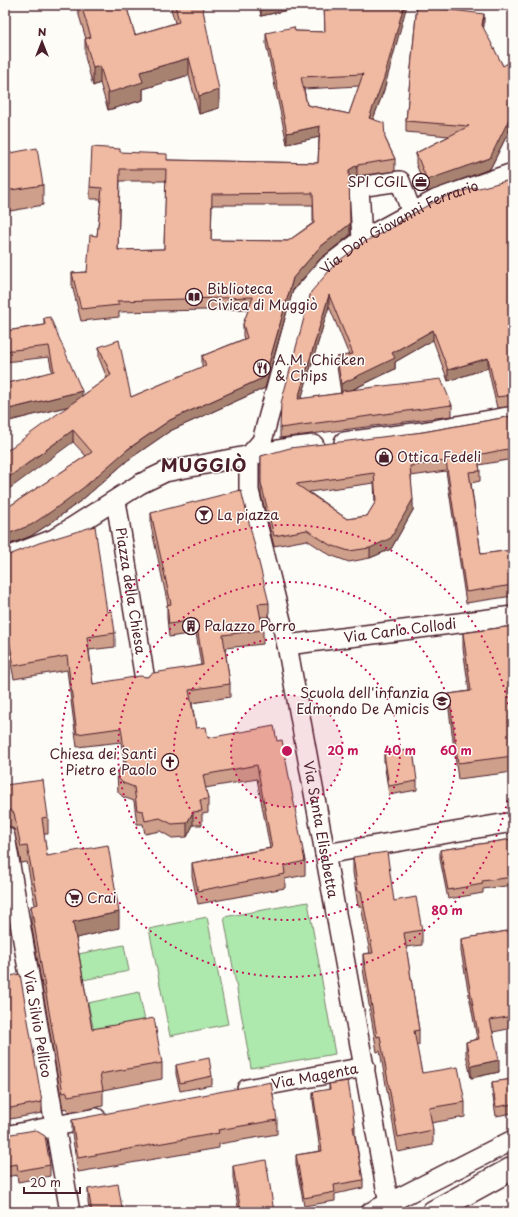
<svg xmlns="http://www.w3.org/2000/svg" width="518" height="1217" viewBox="0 0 518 1217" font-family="'Playpen Sans',sans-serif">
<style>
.green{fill:#ade8ad;stroke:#7c846c}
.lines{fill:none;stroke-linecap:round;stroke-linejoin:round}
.street-casing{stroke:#4a1f2b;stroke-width:22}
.primary-casing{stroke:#4a1f2b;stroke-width:25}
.street{stroke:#fdfcf7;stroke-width:19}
.primary{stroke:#fdfcf7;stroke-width:22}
.wall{fill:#ce9f8b;stroke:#4a1f2b;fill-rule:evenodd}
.shaded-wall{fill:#a78271;stroke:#4a1f2b}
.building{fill:#efb9a2;stroke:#4a1f2b;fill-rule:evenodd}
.ring{fill:none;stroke:#c2185b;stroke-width:2;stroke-dasharray:2 4}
.labels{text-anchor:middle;stroke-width:3;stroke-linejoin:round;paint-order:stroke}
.poi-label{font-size:14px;fill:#4a1f2b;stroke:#fdfcf7;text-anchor:start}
.street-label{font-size:14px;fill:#4a1f2b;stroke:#fdfcf7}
.district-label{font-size:18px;font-weight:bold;letter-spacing:1px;fill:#4a1f2b;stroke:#fdfcf7}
.centre{fill:#c2185b;stroke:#fdfcf7;stroke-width:2}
.ring-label{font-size:12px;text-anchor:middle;font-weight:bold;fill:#c2185b;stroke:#fdfcf7;stroke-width:3;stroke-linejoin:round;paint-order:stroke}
</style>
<rect width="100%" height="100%" fill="#fdfcf7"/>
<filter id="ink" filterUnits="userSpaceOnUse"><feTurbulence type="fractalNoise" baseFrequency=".025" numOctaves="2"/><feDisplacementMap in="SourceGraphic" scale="8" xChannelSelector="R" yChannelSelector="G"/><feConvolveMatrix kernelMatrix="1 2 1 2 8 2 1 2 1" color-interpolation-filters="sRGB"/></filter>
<g filter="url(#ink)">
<g class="green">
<polygon points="308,902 335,1054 251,1068 224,917"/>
<polygon points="207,917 228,1024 170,1036 149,929"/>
<polygon points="124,945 129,971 83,980 78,954"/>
<polygon points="139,992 146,1026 95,1037 88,1003"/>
</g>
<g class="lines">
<g class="street-casing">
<g id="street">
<polyline points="362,240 359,187 400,181 412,213"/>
<polyline points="344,442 422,432 513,416"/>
<path id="s1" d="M249,456V491L287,645L389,1204"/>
<path id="s2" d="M249,456L262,441L301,297L328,266L362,240L437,199L510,174"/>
<path id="s3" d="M116,501L145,680"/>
<polyline points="5,558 54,539 140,484 165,472 288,448 314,445"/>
<path id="s4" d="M287,645L513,616"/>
<path id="s5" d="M5,836L70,1212"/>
<polyline points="325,854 513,822"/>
<path id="s6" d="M247,1089L365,1067"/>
<polyline points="5,1136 96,1118"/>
<polyline points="371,1212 513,1140"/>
</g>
</g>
<g class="primary-casing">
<polyline id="primary" points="433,1212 513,1168"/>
</g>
<use href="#street" class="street"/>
<use href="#primary" class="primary"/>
</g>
<g class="wall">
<polygon points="76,5 126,5 135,35 175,23 170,5 202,5 219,108 199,114 189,75 143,89 143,100 108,110 100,83 93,86 85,57 85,39 86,39"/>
<polygon points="259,5 288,5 288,10 261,16"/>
<path d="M324,5L384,90L373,119L385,138L395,159V171L357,176L349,182L350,235L320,259L293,290L265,388L170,431L128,460L83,499L52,522L31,536L5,546V509L86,456L73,442L69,406L5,422V384L52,372L49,357L5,362V324L6,331L44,325V318L82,396L107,378L99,358V347L131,397L202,367V356L244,339L243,336V324L249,309L119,312V317L81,321L72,285V273L87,272L97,236L101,199H90V187L120,152L167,160L318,163L319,137L287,144L266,44V33L295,31L325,32ZM359,86L349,114L307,105L304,89ZM120,181H166L164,249L118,250ZM212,205H313V223L288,241L211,240Z"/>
<polygon points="417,5 453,5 443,9 484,25 483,29 503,66 513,74 513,123 490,169 427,192 416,164 416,153 449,136 406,132 406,121"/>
<polygon points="5,154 43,185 43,205 5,212"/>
<path d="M513,186V406L497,408L488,368L448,381L433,340L395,362V369L352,390L452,405V416L280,438V428L311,292L398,225V222L476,189ZM329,306L349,355L337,357V367L341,393L301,399Z"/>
<path d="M513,416V459L479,465L480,471V481L471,483L481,554L513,550V596L466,603L446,471L411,476L413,510L391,549L370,558L349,562L330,555L307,540L274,546L261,494V456L423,432ZM374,483L375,503L367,516L347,519L309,492Z"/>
<polygon points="151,513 269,603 269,617 261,617 263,630 263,644 225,648 230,684 230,697 192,703 196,728 208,738 277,741 305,861 305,875 285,879 285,888 198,904 192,876 192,863 270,848 257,779 205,788 208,799 208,813 202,814 202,825 193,825 187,837 172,838 160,831 145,834 143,824 137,824 134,801 123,797 118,792 117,772 124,764 121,742 77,747 67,670 14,679 8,648 5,648 5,555 107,612 115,633 115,647 89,650 93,684 147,677 201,665 196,633 169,637 167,618 167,605 168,605 151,526"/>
<polygon points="513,626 513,772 458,779 449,710 449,694 469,691 463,648 463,633"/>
<polygon points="384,754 417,781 417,790 389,795 384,762"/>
<polygon points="5,785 48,817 48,834 44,834 47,856 119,928 76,938 92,1029 162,1063 162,1079 103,1090 103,1106 68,1113 67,1108 63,1109 31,922 31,906 35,905 27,862 21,863 14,829 8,826 5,825"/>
<polygon points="513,839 513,885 483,889 483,893 448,899 440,859 440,850"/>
<polygon points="353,857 394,901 422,930 422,945 406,947 419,1030 419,1045 416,1045 422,1073 465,1102 465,1117 431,1123 433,1130 433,1145 398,1152 380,1051 377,1052 363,969 363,954 370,953 361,906 358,906 353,872"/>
<polygon points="513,930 513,1028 493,1032 499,1072 471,1078 466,1054 466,1042 477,1039 461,951 461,939"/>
<polygon points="5,977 42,1102 42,1113 5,1120 5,1125 5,1077 8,1076 5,1060"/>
<polygon points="176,1065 212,1076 212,1085 180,1091 176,1074"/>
<polygon points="513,1079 513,1113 496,1116 492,1091 492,1082"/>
<polygon points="329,1084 355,1126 355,1135 363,1180 363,1188 335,1194 335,1201 304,1206 296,1164 296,1155 320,1151 313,1101 313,1092 329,1090"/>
<polygon points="72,1120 277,1120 277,1134 219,1144 219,1148 78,1172 72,1134"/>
<polygon points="5,1135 50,1165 50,1176 18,1182 17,1175 5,1177"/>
<polygon points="233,1166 274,1212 239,1212 233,1178"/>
<polygon points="88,1189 122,1208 129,1212 90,1212 88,1202"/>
</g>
<g class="shaded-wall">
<polygon points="261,5 288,5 288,10 261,16"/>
<polygon points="404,5 407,5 384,90 369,130 369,118"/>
<polygon points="424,5 453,5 420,18 420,6"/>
<polygon points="484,14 484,25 482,37 482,25"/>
<polygon points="189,58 189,75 143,89 143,100 108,110 108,93 140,72"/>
<polygon points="100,66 100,83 93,86 93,68"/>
<polygon points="219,90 219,108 199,114 199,96"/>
<polygon points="513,111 513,123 490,169 427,192 427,180"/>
<polygon points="320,126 320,137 287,144 287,133"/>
<polygon points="357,165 357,176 349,182 349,170"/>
<polygon points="350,224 350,235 320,259 293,290 265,388 170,431 128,460 83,499 52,522 31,536 5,546 5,535 170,420 265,377 293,278 320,247"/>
<polygon points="329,295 329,306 298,410 298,399"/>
<polygon points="433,330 433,340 395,362 395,369 341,395 341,384 392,353"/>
<polygon points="488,358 488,368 448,381 448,370"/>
<polygon points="82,391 82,403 5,422 5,410"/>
<polygon points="73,430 73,442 5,492 5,480"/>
<polygon points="413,499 413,510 391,549 370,558 370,548"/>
<polygon points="193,812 193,825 187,837 187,823"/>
<polygon points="119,912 119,928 73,939 73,922"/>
<polygon points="8,938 8,954 5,955 5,939"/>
<polygon points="499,1060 499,1072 471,1078 471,1066"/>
<polygon points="513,1104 513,1113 512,1113 512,1105"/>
</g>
<g class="building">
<polygon points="81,5 126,5 135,35 179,22 175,5 202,5 219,90 199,96 189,58 140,72 143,82 108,93 100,66 93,68 85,39 91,37"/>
<path d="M324,5H404L384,78L369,118L384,123L385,138L395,159L357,165L349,170L350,224L320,247L293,278L265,377L170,420L128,449L83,488L52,511L31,525L5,535V509L92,452L73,430L5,480V452L111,375L99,347L119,340L131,397L206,365L202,356L247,338L243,324L253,297L117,301L119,305L81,309L72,273L87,272L90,235L97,236L102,188L90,187L92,147L120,149V152L167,154V160L318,163L320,126L287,133L266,33L294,27L295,31L325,32ZM363,74L349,114L307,105L301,77ZM120,169H166L164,249L118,250ZM313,193L314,223L288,241L211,240L212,194Z"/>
<polygon points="417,5 424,5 420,6 484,14 482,25 503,66 508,63 513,74 513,111 490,158 427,180 416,153 469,126 406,121"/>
<polygon points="37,148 43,185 5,191 5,154"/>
<polygon points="510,180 513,186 513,323 511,324 513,329 513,395 497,397 488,358 448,370 433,330 392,353 395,358 341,384 337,357 353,354 329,295 298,399 342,393 342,391 441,379 452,405 280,428 281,403 311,292 336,263 364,242 399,224 398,222 441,198 476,187 475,189"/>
<polygon points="50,317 82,391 5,410 5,384 54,371 49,346 5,351 5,324 6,331 45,325 44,318"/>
<path d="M513,416V448L477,455L480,471L469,472L481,554L513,550V585L466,592L446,461L410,466L413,499L391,538L370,548L349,551L330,545L307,530L274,536L261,483V456L290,448L423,432ZM374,473L376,501L367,516L347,519L296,484Z"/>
<polygon points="241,490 269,603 258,604 263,630 223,635 230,684 189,690 196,728 206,727 208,738 274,726 277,741 282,740 305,861 284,866 285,874 198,891 192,863 272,848 257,765 203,775 208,799 200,800 202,811 193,812 187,823 172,824 160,818 145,821 143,811 137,810 134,787 123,783 118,778 117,772 126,762 121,728 77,734 67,656 14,666 8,634 5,635 5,555 9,555 39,543 95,526 107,612 112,611 115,633 87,637 93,684 140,676 147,677 153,673 203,665 196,620 169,624 167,605 171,604 151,513"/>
<polygon points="513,626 513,756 458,763 449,694 471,691 463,633"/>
<polygon points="413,749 417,781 389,786 384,754"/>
<polygon points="43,780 48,817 42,818 47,856 108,845 119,912 73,922 92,1029 154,1018 162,1063 100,1074 103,1090 68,1096 67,1092 63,1093 31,906 38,904 27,846 21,847 14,813 8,809 5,809 5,785"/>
<polygon points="513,839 513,877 482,881 483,884 448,890 440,850"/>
<polygon points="387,852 394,901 416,897 422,930 404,933 419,1030 414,1031 422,1073 458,1067 465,1102 429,1108 433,1130 398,1137 380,1036 377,1037 363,954 373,953 361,891 358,891 353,857"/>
<polygon points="5,921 8,938 5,939"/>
<polygon points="513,930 513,1016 490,1020 499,1060 471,1066 466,1042 479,1039 461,939"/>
<polygon points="20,974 42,1102 5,1109 5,1077 10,1076 5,1049 5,977"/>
<polygon points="209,1058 212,1076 180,1083 176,1065"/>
<polygon points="513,1079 513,1104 496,1107 492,1082"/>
<polygon points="348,1081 355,1126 353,1127 363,1180 334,1185 335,1192 304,1198 296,1155 322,1151 313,1092 330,1089 329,1084"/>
<polygon points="271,1082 277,1120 218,1130 219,1133 78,1158 72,1120"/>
<polygon points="35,1130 45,1136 50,1165 18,1171 17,1164 5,1166 5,1135"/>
<polygon points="266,1160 274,1212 241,1212 233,1166"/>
<polygon points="118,1184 122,1208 129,1212 92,1212 88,1189"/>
<polygon points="61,1207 62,1212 31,1212"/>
</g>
</g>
<circle cx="287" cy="751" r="56" fill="#c2185b" fill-opacity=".12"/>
<g class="ring">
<circle cx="287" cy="751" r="56"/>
<circle cx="287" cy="751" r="113"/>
<circle cx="287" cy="751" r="169"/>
<path d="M513 753A226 226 0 1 1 513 749"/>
</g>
<defs>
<g id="office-ring" transform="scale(0.9)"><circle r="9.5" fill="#fdfcf7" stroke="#4a1f2b" stroke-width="1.5"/><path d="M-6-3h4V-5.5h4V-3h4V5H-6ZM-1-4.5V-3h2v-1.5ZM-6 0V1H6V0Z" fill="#4a1f2b"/></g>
<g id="library-ring" transform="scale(0.9)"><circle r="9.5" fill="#fdfcf7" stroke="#4a1f2b" stroke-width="1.5"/><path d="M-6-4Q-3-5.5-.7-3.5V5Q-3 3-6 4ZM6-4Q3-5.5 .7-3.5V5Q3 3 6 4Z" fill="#4a1f2b"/></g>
<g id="restaurant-ring" transform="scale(0.9)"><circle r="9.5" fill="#fdfcf7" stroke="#4a1f2b" stroke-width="1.5"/><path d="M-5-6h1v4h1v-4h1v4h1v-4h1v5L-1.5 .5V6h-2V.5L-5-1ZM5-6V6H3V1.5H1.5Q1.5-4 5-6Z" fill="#4a1f2b"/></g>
<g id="shop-ring" transform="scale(0.9)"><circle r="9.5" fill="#fdfcf7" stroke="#4a1f2b" stroke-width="1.5"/><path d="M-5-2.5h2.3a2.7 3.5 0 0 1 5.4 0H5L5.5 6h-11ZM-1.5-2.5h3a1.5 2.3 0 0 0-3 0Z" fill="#4a1f2b"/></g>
<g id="bar-ring" transform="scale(0.9)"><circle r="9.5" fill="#fdfcf7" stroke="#4a1f2b" stroke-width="1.5"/><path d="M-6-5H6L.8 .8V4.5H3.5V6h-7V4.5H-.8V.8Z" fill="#4a1f2b"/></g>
<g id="building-ring" transform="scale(0.9)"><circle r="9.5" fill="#fdfcf7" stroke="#4a1f2b" stroke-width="1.5"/><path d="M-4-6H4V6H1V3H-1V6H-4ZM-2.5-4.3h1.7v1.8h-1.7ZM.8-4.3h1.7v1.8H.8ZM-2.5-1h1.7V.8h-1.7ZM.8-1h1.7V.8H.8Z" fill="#4a1f2b"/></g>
<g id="school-ring" transform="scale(0.9)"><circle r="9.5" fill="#fdfcf7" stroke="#4a1f2b" stroke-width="1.5"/><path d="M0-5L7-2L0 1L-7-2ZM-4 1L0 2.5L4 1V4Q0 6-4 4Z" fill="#4a1f2b"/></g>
<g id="church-ring" transform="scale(0.9)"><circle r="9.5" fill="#fdfcf7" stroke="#4a1f2b" stroke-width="1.5"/><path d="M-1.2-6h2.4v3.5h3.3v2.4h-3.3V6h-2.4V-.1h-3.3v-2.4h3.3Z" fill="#4a1f2b"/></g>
<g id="supermarket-ring" transform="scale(0.9)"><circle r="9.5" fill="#fdfcf7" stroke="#4a1f2b" stroke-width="1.5"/><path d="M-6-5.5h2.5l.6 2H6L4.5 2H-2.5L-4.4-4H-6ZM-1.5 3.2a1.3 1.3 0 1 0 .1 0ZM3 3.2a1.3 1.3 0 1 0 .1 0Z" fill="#4a1f2b"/></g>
</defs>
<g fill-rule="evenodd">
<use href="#office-ring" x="421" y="182"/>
<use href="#library-ring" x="194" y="297"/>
<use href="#restaurant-ring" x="262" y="368"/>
<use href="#shop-ring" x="384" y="457"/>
<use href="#bar-ring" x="204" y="515"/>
<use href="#building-ring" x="191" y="626"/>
<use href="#school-ring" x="442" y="701"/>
<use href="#church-ring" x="170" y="762"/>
<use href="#supermarket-ring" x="74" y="898"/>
</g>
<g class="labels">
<g class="poi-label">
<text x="408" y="187" text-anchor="end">SPI CGIL</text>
<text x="207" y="294">Biblioteca<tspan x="207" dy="16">Civica di Muggiò</tspan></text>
<text x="275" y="365">A.M. Chicken<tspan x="275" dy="16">&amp; Chips</tspan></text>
<text x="397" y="462">Ottica Fedeli</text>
<text x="217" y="520">La piazza</text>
<text x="204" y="631">Palazzo Porro</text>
<text x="429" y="698" text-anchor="end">Scuola dell'infanzia<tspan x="429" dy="16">Edmondo De Amicis</tspan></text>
<text x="157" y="759" text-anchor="end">Chiesa dei Santi<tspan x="157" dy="16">Pietro e Paolo</tspan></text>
<text x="87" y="903">Crai</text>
</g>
<g class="street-label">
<text dy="5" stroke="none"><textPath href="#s2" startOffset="292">Via Don Giovanni Ferrario</textPath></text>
<text dy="5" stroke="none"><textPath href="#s3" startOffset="91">Piazza della Chiesa</textPath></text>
<text dy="5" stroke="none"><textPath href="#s4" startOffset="114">Via Carlo Collodi</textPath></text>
<text dy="5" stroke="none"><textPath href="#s1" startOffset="381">Via Santa Elisabetta</textPath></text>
<text dy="5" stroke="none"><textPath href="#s5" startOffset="191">Via Silvio Pellico</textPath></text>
<text dy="5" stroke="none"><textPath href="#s6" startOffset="69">Via Magenta</textPath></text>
</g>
<g class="district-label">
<text x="204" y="472">MUGGIÒ</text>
</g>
</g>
<circle cx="287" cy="751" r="6" class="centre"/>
<g class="ring-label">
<text x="343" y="755">20 m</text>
<text x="400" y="755">40 m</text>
<text x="456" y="755">60 m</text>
<text x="447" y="915">80 m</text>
</g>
<rect width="518" height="1217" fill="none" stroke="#fdfcf7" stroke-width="20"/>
<rect x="10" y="10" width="498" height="1197" fill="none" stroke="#4a1f2b" stroke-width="1.5" filter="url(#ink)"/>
<g transform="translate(42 42)" stroke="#fdfcf7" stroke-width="3" paint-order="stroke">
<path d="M0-3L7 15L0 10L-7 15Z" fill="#4a1f2b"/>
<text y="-6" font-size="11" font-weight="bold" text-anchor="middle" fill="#4a1f2b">N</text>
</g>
<path d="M24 1187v6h56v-6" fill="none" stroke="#4a1f2b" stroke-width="2"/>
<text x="30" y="1187" font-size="12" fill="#4a1f2b" stroke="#fdfcf7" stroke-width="3" paint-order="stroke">20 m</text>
</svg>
